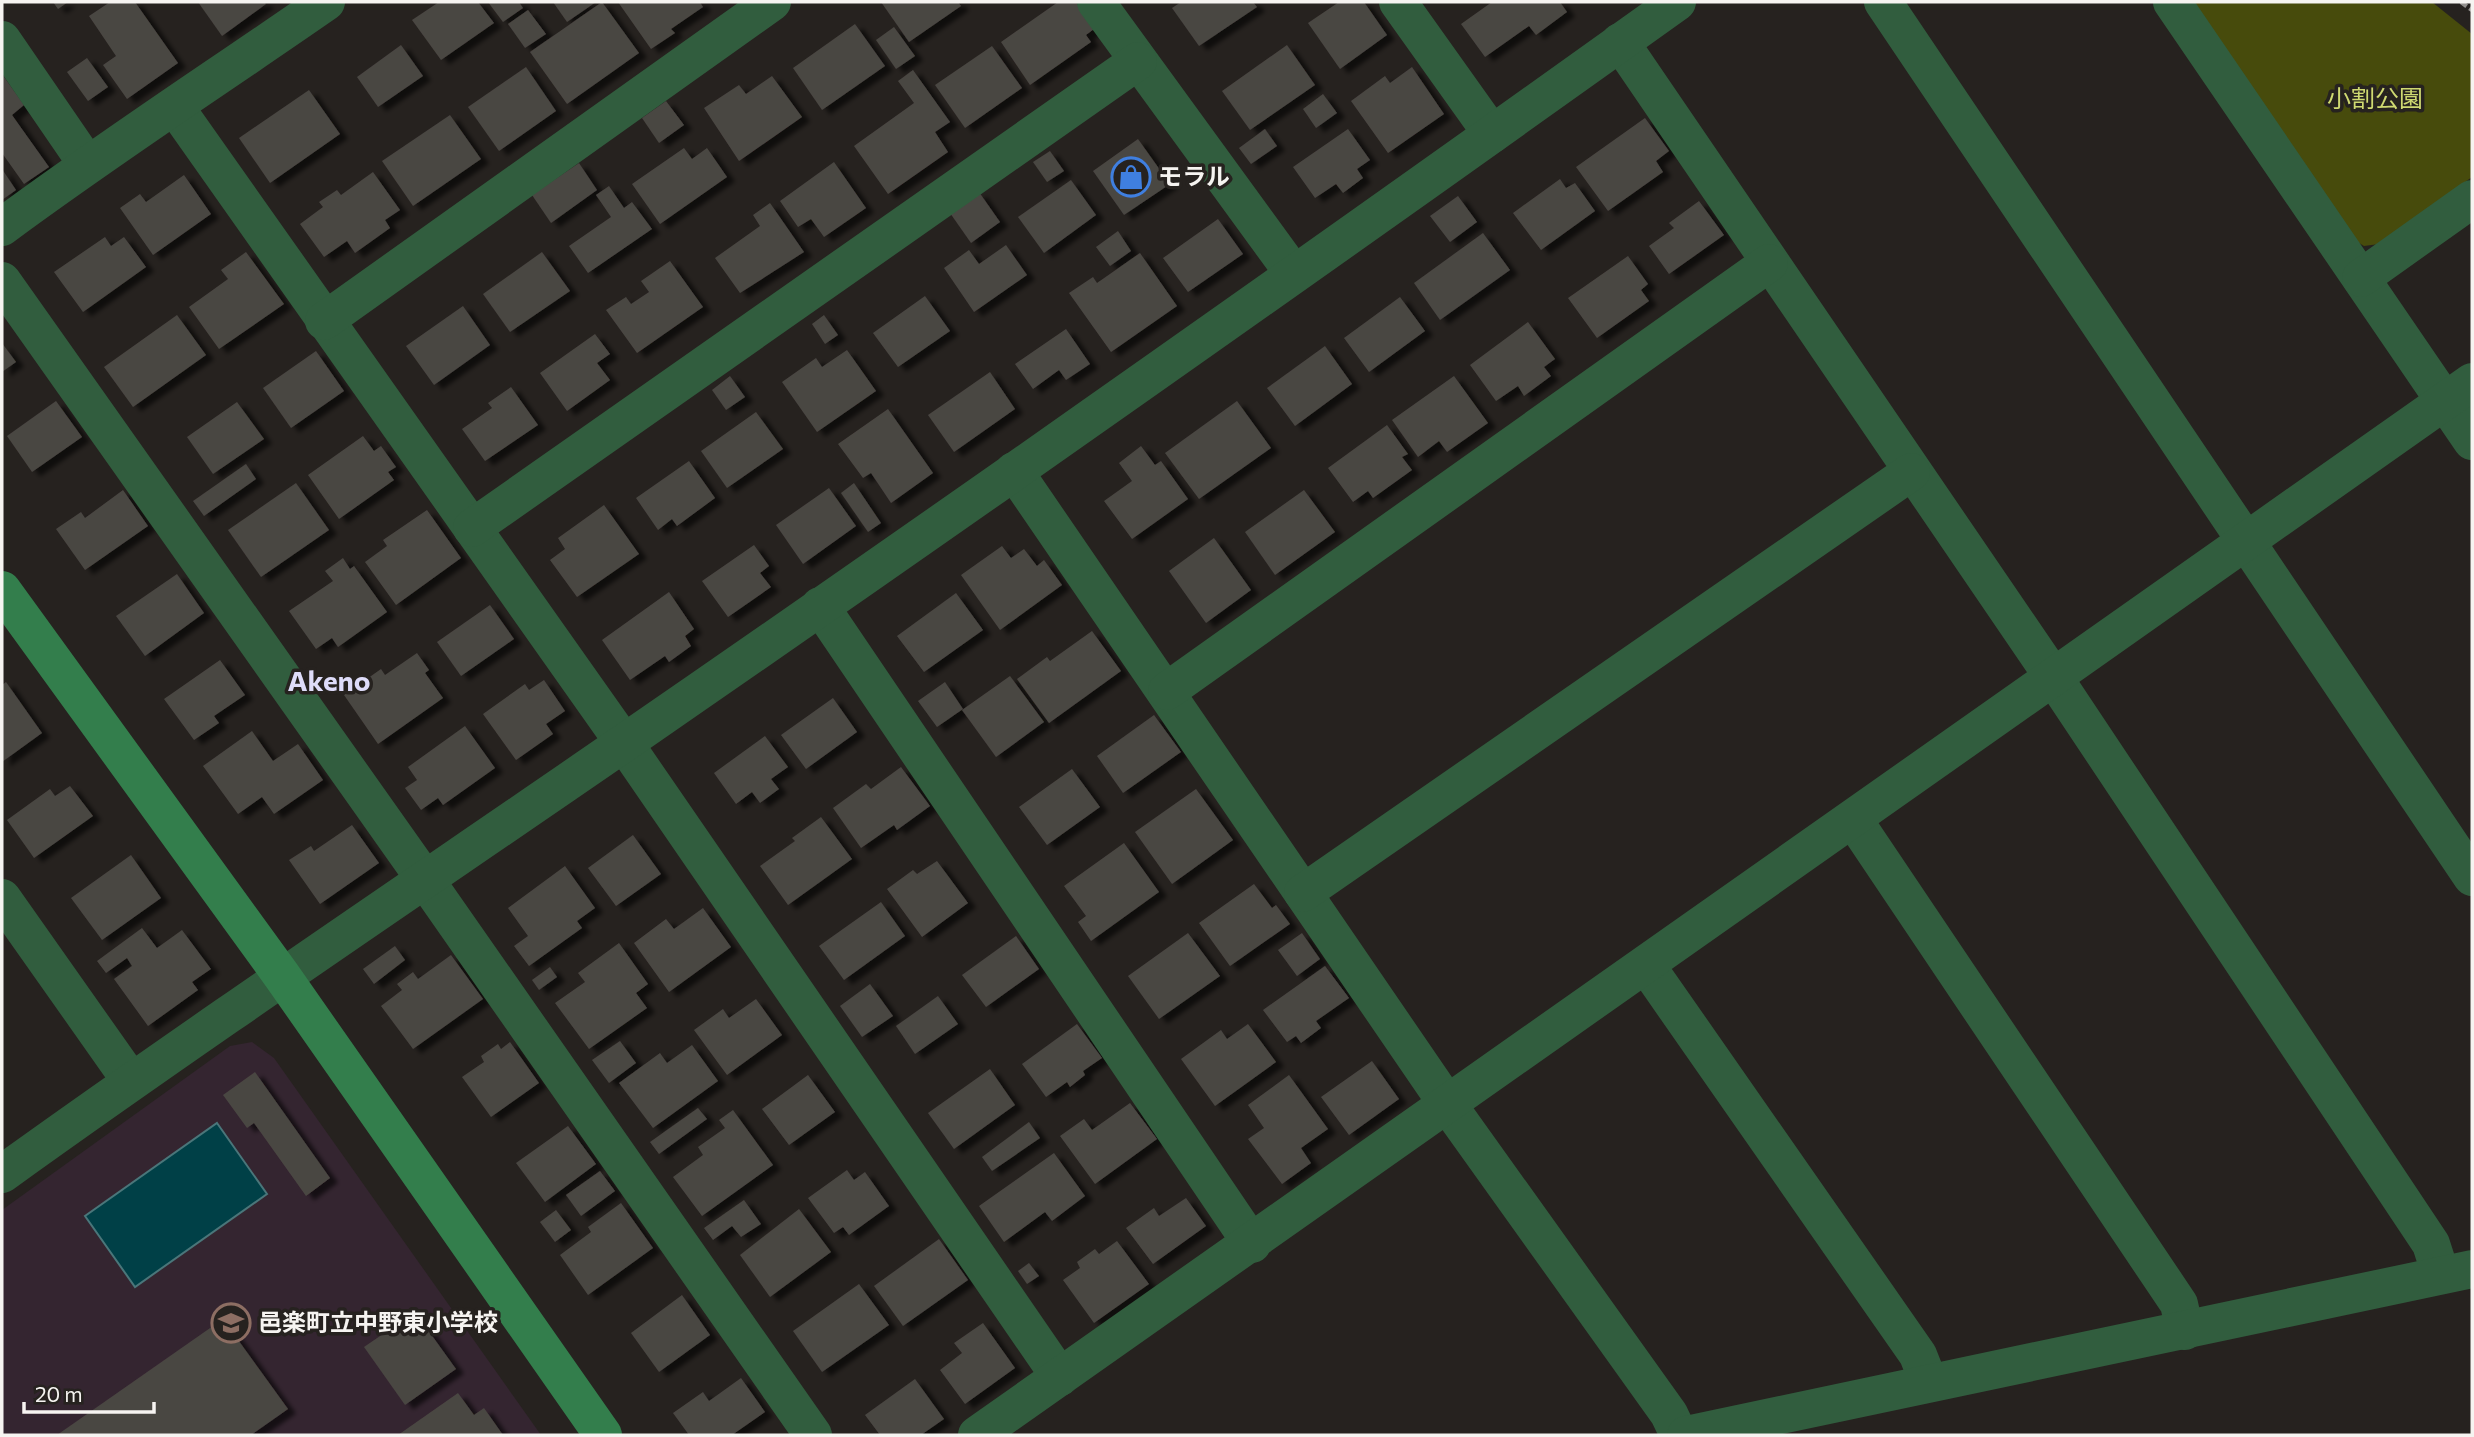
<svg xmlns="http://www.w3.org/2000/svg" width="2474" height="1437" viewBox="0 0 2474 1437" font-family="Commissioner,'Noto Sans JP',sans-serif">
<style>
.education{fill:#342530}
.green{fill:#474b0c}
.water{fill:#004047;stroke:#4a767a;stroke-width:2}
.building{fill:#4a4642;filter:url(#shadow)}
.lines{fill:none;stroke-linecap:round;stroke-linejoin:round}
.path{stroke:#928f8c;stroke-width:4.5;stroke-dasharray:7 3.5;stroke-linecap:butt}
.street{stroke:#315d3e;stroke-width:38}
.secondary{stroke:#337e4c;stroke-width:38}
.labels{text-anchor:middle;stroke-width:7;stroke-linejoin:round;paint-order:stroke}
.park-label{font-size:24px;fill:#cfd971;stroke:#26221f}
.poi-label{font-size:24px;font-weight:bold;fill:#f6f4f1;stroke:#26221f;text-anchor:start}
.quarter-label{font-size:28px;font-weight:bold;fill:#dedcf9;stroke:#26221f}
</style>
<defs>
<filter id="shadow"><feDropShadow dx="8" dy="4.5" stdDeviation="2" flood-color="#0009"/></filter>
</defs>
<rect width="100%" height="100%" fill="#26221f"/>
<polygon class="education" points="252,1042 274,1058 541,1435 2,1435 2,1210 230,1046"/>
<polygon class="green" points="2193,2 2432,2 2472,34 2472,177 2379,244 2364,246 2351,238"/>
<polygon class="water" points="217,1123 267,1194 135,1287 85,1216"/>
<g class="building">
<polygon points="53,2 68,2 58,9"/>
<polygon points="110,2 135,2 178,63 127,99 103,65 116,56 89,16"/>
<polygon points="198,2 264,2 266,4 222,36"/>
<polygon points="439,2 478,2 494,23 441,60 412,20"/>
<polygon points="488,2 519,2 523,8 503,22"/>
<polygon points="553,2 596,2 567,22"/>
<polygon points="602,2 639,53 567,104 530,52"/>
<polygon points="618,2 700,2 703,7 671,29 675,33 651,49"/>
<polygon points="881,2 958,2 961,6 909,42"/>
<polygon points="1058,2 1076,2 1094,29 1086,35 1091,42 1030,85 1001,42"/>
<polygon points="1181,2 1253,2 1257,7 1199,46 1172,8"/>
<polygon points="1339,2 1364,2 1387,35 1340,69 1308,23"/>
<polygon points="1492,2 1560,2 1567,12 1536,35 1529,26 1485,57 1461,24"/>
<polygon points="528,10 546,34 525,48 508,24"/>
<polygon points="855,24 885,66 822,110 793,68"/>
<polygon points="894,27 915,56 896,69 876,40"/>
<polygon points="401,45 423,76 378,107 357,77"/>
<polygon points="1287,45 1315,85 1250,130 1222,91"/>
<polygon points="992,46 1022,88 965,128 935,85"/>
<polygon points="87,58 108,87 88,101 67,72"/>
<polygon points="526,67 556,111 499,151 468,107"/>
<polygon points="1412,67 1444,114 1388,153 1351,101 1385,76 1390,83"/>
<polygon points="913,70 950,122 935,132 948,152 888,194 854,146 914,103 898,81"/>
<polygon points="2,74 24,105 12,115 49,167 24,184 2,153"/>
<polygon points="772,76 802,117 739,161 704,108 739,85 746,94"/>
<polygon points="309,90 340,134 270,183 239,138"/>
<polygon points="1323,94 1337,113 1316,128 1303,109"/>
<polygon points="666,101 684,125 659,143 642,118"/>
<polygon points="450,115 481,159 413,206 382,161"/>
<polygon points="1645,118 1669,151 1656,161 1663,172 1608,211 1576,167"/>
<polygon points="1265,129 1277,146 1251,164 1239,148"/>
<polygon points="1348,129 1370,160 1357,169 1363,178 1343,193 1336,184 1315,198 1293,167"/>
<polygon points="1138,139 1170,184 1124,215 1093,171"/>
<polygon points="684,148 692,159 707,148 727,177 660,224 632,184"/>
<polygon points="1050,151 1064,171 1047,182 1033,162"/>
<polygon points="834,162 866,208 824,237 811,219 798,227 780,201"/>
<polygon points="579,163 597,190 551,223 532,195"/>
<polygon points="2,169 16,190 2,200"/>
<polygon points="373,172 400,210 385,220 390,228 355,253 347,241 324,257 300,224 323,207 319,202 337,190 341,195"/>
<polygon points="184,175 211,214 153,255 120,208 140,194 146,202"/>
<polygon points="1560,179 1566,188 1575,183 1595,211 1541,250 1513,213"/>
<polygon points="1071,180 1096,215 1044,253 1018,217"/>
<polygon points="609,186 624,208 632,202 652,229 588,273 569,246 611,217 596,195"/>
<polygon points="979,192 1000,222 971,243 950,213"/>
<polygon points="1458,196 1477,222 1450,242 1430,216"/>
<polygon points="1699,201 1724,235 1669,274 1649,246 1674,228 1669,223"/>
<polygon points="770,203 804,252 740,293 715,258 760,226 753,215"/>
<polygon points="1218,219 1243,254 1188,292 1163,258"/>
<polygon points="1118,231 1131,251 1110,266 1096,247"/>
<polygon points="1483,233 1510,270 1440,320 1414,283"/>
<polygon points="105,237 111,246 124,237 146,267 83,312 54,272"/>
<polygon points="1006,245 1027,275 974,312 944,268 969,250 979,264"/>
<polygon points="246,252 284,304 219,349 189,307 228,279 221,270"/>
<polygon points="542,252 570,291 510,332 483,294"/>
<polygon points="1140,253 1177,306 1111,352 1069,293 1093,277 1097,283"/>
<polygon points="1628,256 1648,284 1641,290 1649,301 1597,338 1568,298"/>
<polygon points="670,261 703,307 637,353 606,310 626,297 631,304 649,292 641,281"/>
<polygon points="925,296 950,331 898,367 873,333"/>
<polygon points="1400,297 1425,331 1369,372 1344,338"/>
<polygon points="463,306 490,345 434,385 406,346"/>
<polygon points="177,315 206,355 133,407 104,367"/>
<polygon points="824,315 838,335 825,344 812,324"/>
<polygon points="1528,322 1555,359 1544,367 1551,376 1524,396 1518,386 1496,401 1470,365"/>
<polygon points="1066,329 1090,364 1066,380 1059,370 1033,389 1015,364"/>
<polygon points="595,334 610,354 597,363 610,380 567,411 540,373"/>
<polygon points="2,343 16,362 2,372"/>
<polygon points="1325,346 1352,384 1295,426 1267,388"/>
<polygon points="847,350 876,391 817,432 782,382 816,358 822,367"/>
<polygon points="316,351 344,391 291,428 263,388"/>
<polygon points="990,372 1015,409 954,452 928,415"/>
<polygon points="730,376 745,397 726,410 712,390"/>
<polygon points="1454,376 1488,423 1447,452 1439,441 1418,457 1392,420"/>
<polygon points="511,387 538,425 485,461 462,429 492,408 488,403"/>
<polygon points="56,401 82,437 32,472 7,436"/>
<polygon points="1237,401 1271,448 1199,499 1165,453"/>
<polygon points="237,402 264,439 213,474 187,437"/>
<polygon points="888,409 933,473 891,503 871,473 863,478 838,444"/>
<polygon points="756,412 783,449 727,488 701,451"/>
<polygon points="1387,425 1408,454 1402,457 1412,470 1373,498 1368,491 1353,502 1328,468"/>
<polygon points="363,436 374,451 381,446 396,467 388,472 394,480 339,519 308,475"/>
<polygon points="1141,446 1155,465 1161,461 1188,499 1132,539 1104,501 1132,481 1119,463"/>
<polygon points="689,461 715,498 677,526 672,519 658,530 636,498"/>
<polygon points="246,464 256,479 204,516 193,501"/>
<polygon points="296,483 329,530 261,577 228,530"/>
<polygon points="854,483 881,523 868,532 841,493"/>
<polygon points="829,488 856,526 803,564 776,525"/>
<polygon points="123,490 148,526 85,570 56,529 81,512 85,518"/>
<polygon points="1304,490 1335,532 1275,575 1245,532"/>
<polygon points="604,505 639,554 577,597 550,560 565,549 558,538"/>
<polygon points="427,510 461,558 396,605 365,562 387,546 383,540"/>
<polygon points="1214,538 1251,590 1206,623 1169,571"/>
<polygon points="754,545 769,566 760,573 771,587 728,617 702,581"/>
<polygon points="1002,546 1011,558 1024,549 1037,566 1044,560 1062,585 1000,630 961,575"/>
<polygon points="343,558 350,569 354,566 387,612 338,647 332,638 316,649 289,611 333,581 325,571"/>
<polygon points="177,574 204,613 145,656 116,616"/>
<polygon points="669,592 694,629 685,636 691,646 669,662 665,656 630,680 602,640"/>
<polygon points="956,593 983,630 924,672 897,636"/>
<polygon points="490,605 514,639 461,676 437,642"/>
<polygon points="1092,631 1121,671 1049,723 1017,679 1047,657 1050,661"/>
<polygon points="417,653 429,670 425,673 443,698 378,744 344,695 381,669 385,675"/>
<polygon points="220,660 245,695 214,716 219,723 194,740 164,699"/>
<polygon points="1010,676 1044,722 996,757 962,710"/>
<polygon points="544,680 565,711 546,724 553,734 516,760 483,714 525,684 529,690"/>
<polygon points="6,682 42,733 2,762 2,685"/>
<polygon points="945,682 963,709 937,727 918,701"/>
<polygon points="833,698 857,732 806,769 781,735"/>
<polygon points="1154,715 1181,752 1123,793 1097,756"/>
<polygon points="465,726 495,768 443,805 438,798 421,810 405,788 417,780 408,767"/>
<polygon points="252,731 273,761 298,744 323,780 274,814 262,797 238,814 203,766"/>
<polygon points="765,736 788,767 771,779 779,789 760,803 752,792 736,804 714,773"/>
<polygon points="901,767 930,806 897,830 894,825 861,848 833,808 866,784 871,789"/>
<polygon points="1072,769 1100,807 1047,845 1019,807"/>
<polygon points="70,786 93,816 34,858 7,820 50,789 55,796"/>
<polygon points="1196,789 1233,840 1172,884 1135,832"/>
<polygon points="821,817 852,859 788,905 760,866 795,841 792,838"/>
<polygon points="352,825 379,863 320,904 289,860 311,846 314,851"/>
<polygon points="633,835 661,874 616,906 588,868"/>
<polygon points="1124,843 1159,892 1091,941 1078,922 1086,916 1064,886"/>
<polygon points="131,855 161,898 102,940 71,898"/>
<polygon points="937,861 968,903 922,937 887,889 913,870 917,874"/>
<polygon points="565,866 595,908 577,921 582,928 529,966 514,946 528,936 508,908"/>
<polygon points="1254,884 1272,908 1276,905 1290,924 1230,966 1199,923"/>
<polygon points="881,902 905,936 844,980 819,946"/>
<polygon points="703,908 731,947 669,992 634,943 666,919 674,929"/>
<polygon points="142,928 157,948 182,930 211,969 192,982 198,990 148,1026 114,979 132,966 127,958 106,973 97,961"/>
<polygon points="1188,933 1220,976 1159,1019 1128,976"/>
<polygon points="1302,933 1320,959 1297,976 1278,950"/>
<polygon points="1016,936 1039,969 986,1007 962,975"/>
<polygon points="619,943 648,984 636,993 647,1008 589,1049 555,1003 585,982 578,973"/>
<polygon points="395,946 405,960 374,984 363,969"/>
<polygon points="451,955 483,999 413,1049 381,1006 402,990 397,984 413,972 418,979"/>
<polygon points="1325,966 1349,998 1316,1021 1321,1028 1301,1043 1296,1036 1287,1042 1263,1010"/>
<polygon points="550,967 557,977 539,990 532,980"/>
<polygon points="870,984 893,1016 862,1037 840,1006"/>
<polygon points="938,996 958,1024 915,1054 896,1026"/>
<polygon points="756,999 782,1035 727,1075 694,1030 723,1009 729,1018"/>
<polygon points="1077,1024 1102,1058 1083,1071 1085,1075 1070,1087 1067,1082 1046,1097 1022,1064"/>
<polygon points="1248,1024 1276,1062 1215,1106 1181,1059 1221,1030 1227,1039"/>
<polygon points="620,1041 636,1063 609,1083 592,1060"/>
<polygon points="510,1042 539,1083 491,1117 462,1077 484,1062 481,1056 498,1044 501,1049"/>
<polygon points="692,1045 718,1081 653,1128 619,1083 660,1053 667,1063"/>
<polygon points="1372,1061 1399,1099 1349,1135 1321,1097"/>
<polygon points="990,1069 1015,1105 954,1149 928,1113"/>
<polygon points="255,1072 330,1178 306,1196 254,1123 247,1128 223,1095"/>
<polygon points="808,1075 835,1112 789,1145 762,1109"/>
<polygon points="1289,1075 1328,1129 1301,1148 1311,1163 1282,1184 1248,1139 1264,1128 1248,1105"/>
<polygon points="1130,1103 1157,1139 1095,1184 1060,1136 1084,1119 1092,1130"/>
<polygon points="698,1108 707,1119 659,1154 650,1142"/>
<polygon points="733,1110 773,1165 702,1216 673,1177 703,1155 698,1147 725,1128 719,1120"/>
<polygon points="1029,1122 1040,1138 992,1171 982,1157"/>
<polygon points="568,1126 596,1164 545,1202 516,1163"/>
<polygon points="1054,1153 1085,1196 1052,1221 1045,1212 1004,1242 979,1206"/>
<polygon points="847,1170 854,1180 865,1172 889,1206 849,1235 843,1227 834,1233 808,1198"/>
<polygon points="600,1171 615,1191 581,1216 566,1195"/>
<polygon points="1186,1198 1206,1226 1153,1264 1126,1228 1154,1208 1159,1216"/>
<polygon points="744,1200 761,1224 741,1237 732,1226 713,1240 704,1228"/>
<polygon points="621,1203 653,1248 588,1295 560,1255 591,1232 588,1227"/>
<polygon points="799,1209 831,1252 770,1297 740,1255"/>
<polygon points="556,1210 571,1230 555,1242 540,1222"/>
<polygon points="939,1239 968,1280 903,1326 874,1286"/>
<polygon points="1117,1241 1149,1284 1094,1323 1063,1280 1080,1268 1077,1262 1095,1249 1099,1254"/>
<polygon points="1029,1263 1039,1276 1027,1284 1018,1271"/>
<polygon points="859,1284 889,1325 822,1372 793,1331"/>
<polygon points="682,1295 710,1335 659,1372 631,1333"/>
<polygon points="415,1312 456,1369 405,1405 364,1347"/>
<polygon points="223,1319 288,1409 251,1435 57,1435"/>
<polygon points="983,1323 1015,1368 965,1404 940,1370 962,1353 954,1343"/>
<polygon points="741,1378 765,1412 732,1435 689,1435 673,1413 703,1392 709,1401"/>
<polygon points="915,1379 944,1419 921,1435 880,1435 865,1415"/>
<polygon points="458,1393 474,1415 484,1408 503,1435 398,1435"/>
</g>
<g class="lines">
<polyline class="path" points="2461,2 2472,10"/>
<g class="street">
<polyline points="1096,2 1294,274"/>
<polyline points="1398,2 1492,134"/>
<polyline points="1883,2 2472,877"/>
<polyline points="2172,2 2472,441"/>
<polyline points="2,40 87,164"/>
<polyline points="1620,42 2054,678 2431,1244 2441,1275"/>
<polyline points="175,107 624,743 1060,1377"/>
<path d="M2,227C107,149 218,77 326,2"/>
<polyline points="2361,278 2472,199"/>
<polyline points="2,281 424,878 813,1435"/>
<polyline points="324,321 772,2"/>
<polyline points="1014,471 1448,1105 1669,1414 1679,1435"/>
<polyline points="472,528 1138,61"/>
<polyline points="820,606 1252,1244"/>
<polyline points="1167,691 1769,263"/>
<polyline points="1853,819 2179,1304 2185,1331"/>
<polyline points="1303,893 1911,472"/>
<polyline points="2,898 131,1081"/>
<polyline points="1646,965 1918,1355 1929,1383"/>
<path d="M2,1174C208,1026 418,885 627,741C979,498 1329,251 1677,2"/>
<polyline points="977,1435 2472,382"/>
<polyline points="1686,1435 2472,1269"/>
</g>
<polyline class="secondary" points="2,590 282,976 603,1435"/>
</g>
<defs>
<g id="shop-ring" transform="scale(2.0125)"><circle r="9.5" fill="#26221f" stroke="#3f7fe0" stroke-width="1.5"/><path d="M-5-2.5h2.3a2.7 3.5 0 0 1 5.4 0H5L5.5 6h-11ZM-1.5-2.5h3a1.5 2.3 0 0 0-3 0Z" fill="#3f7fe0"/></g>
<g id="school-ring" transform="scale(2.0125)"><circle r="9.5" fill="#26221f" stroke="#8d6e63" stroke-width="1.5"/><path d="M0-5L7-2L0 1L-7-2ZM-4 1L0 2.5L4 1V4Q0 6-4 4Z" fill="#8d6e63"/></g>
</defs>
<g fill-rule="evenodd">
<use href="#shop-ring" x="1131" y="177"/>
<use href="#school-ring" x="231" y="1323"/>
</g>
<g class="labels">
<g class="park-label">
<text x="2375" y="107">小割公園</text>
</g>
<g class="poi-label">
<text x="1158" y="185">モラル</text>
<text x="258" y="1331">邑楽町立中野東小学校</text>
</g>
<g class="quarter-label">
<text x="329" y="691">Akeno</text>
</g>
</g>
<rect width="2474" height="1437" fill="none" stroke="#f6f4f1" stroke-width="7"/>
<path d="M24 1402v10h130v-10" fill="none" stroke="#f6f4f1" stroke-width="3.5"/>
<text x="35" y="1402" font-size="21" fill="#f6f4f1" stroke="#26221f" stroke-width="5" paint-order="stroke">20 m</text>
</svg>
